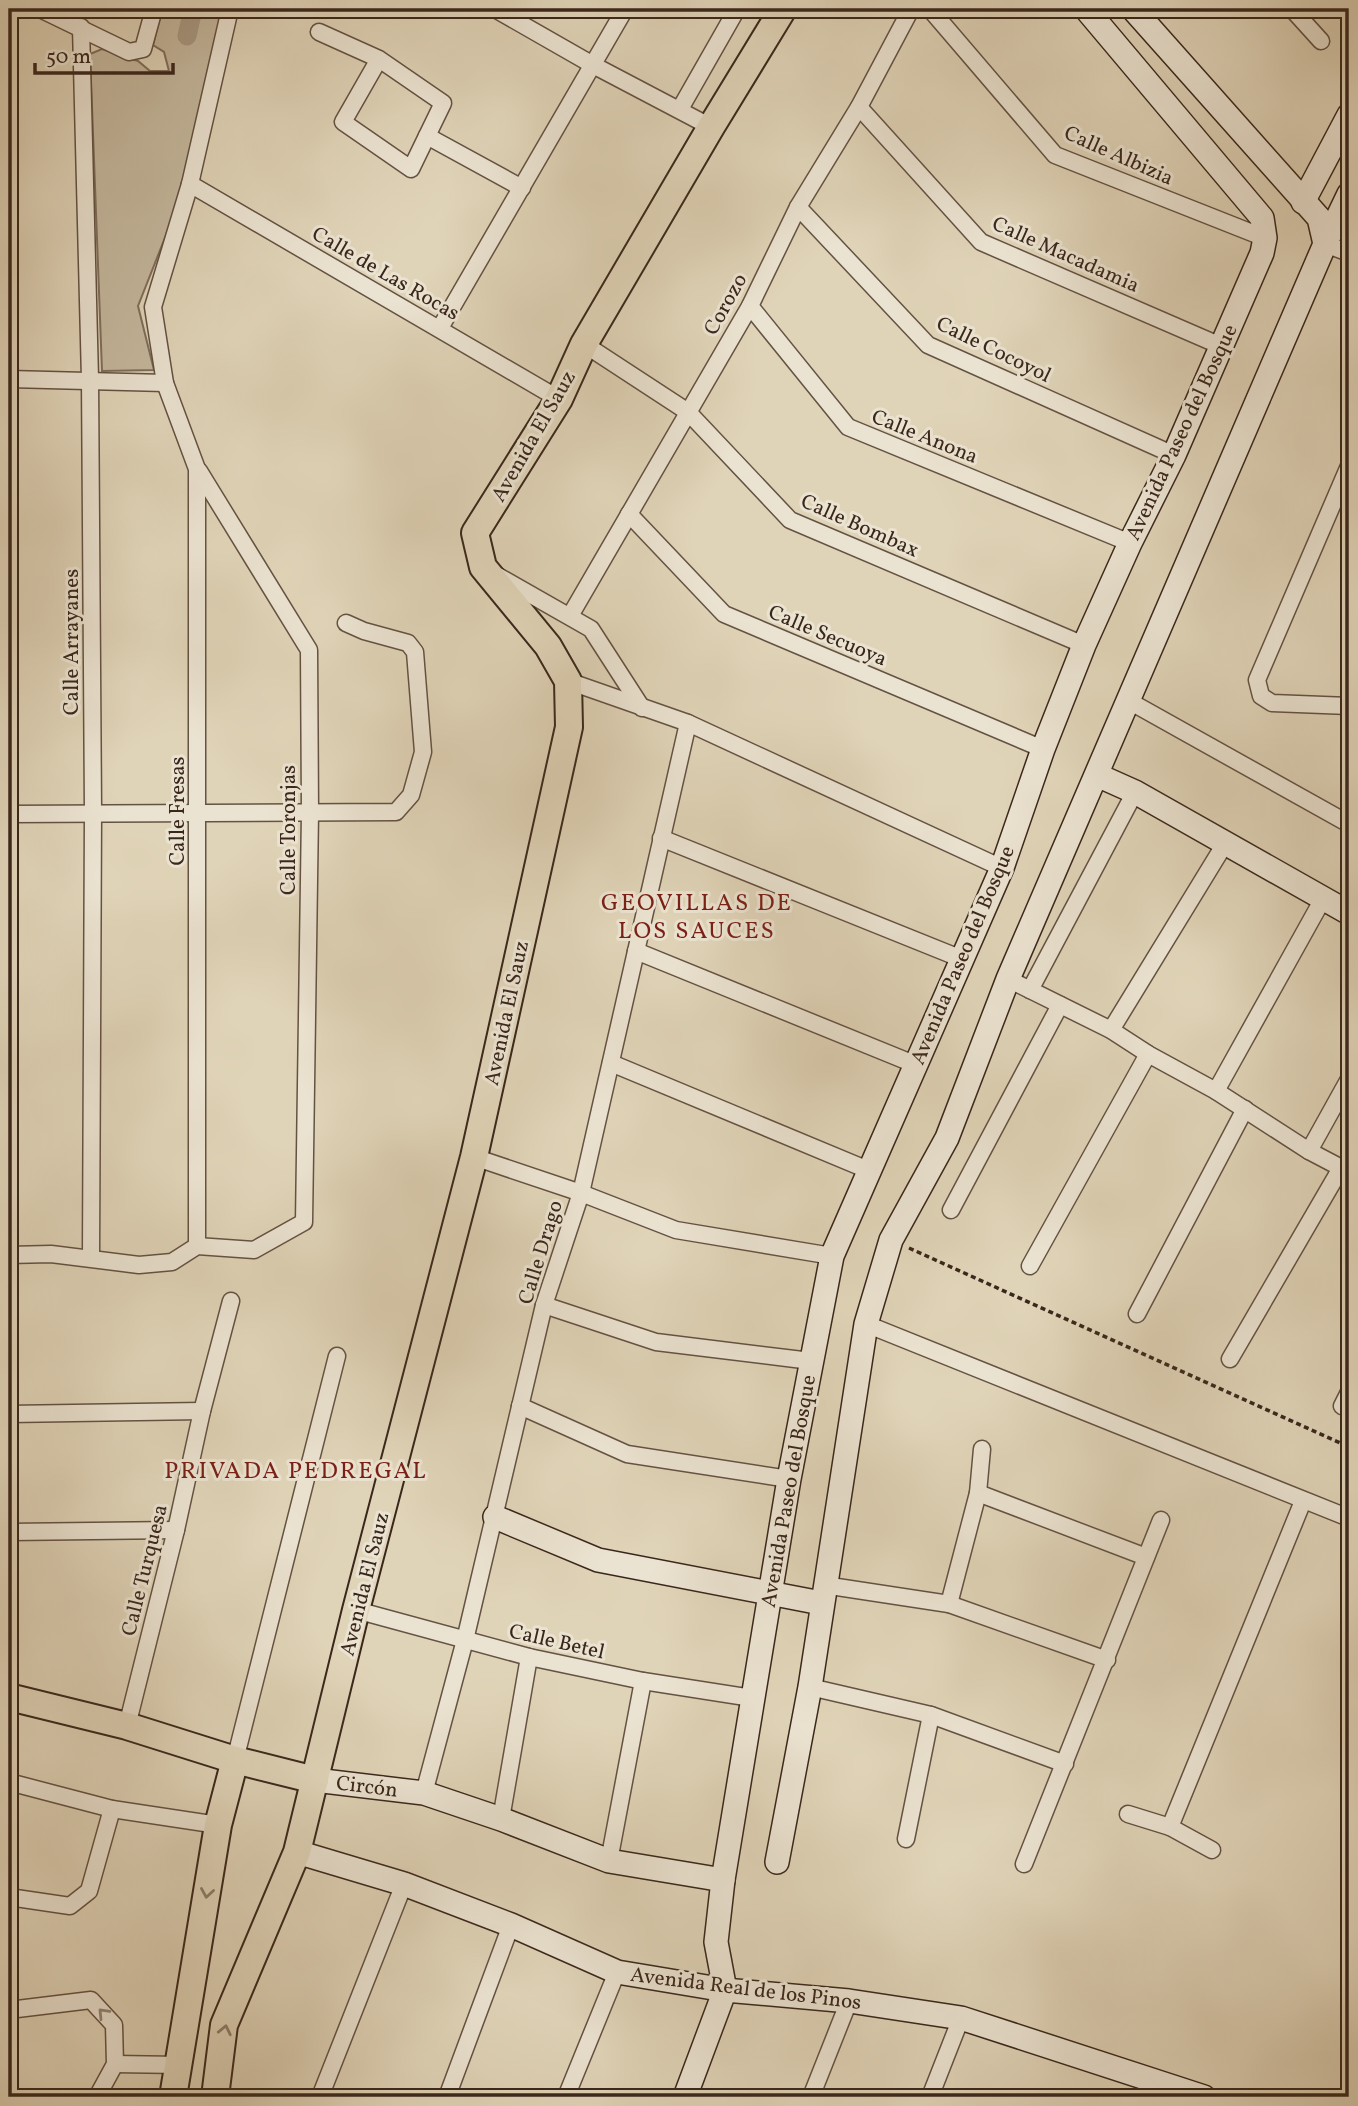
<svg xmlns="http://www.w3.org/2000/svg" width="1358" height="2106" viewBox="0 0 1358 2106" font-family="Vollkorn,serif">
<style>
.green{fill:#c4b79d;stroke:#7f6f5c;stroke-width:2}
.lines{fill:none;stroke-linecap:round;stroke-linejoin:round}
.canal{stroke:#a89983;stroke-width:19}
.street-casing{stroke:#645243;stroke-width:19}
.secondary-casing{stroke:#3a271c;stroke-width:26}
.primary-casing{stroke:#3a271c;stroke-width:30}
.path{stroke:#3a271c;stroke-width:3.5;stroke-dasharray:5 3.5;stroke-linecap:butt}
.street{stroke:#ebe3d1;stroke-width:16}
.secondary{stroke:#ebe3d1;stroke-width:23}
.primary{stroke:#e0d4b8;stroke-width:26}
.oneway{stroke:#8d7e6a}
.oneway2{stroke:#928576}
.labels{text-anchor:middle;stroke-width:6;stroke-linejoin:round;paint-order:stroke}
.street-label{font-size:21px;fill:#3a271c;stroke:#ebe3d1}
.quarter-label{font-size:24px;letter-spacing:2px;fill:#7a1f14;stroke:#ebe3d1}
</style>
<rect width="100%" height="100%" fill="#e0d4b8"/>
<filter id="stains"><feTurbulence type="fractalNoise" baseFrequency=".00286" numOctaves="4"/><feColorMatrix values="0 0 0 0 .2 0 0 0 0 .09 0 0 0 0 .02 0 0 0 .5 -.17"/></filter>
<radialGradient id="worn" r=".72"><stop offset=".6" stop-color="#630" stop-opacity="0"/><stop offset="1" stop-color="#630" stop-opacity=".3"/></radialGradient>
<polygon class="green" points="162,9 225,9 187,182 138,306 154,370 102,371 90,54 102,49 138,61 150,71 169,71 164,52 153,45"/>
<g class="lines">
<polyline class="canal" points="187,36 193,9"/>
<g class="street-casing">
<g id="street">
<polyline points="40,9 129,52 143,49 154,9"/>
<polyline points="495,9 593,65 711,127"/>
<polyline points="930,9 1055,155 1265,238"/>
<polyline points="1292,9 1321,41"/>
<polyline points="81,27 90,379 93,812 91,1257"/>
<polyline points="319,32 379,59 443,103 411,169 343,122 379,59"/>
<polyline points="859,107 981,242 1221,346"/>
<polyline points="680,109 737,9"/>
<polyline points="427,136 522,188"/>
<polyline points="190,184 559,399"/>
<polyline points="798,207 928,345 1174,455"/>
<polyline points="1325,244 1349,253"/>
<polyline points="750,306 848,427 1130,543"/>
<polyline points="440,328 625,9"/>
<polyline points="584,344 688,412 790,520 1084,645"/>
<polyline points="9,379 165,383"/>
<polyline points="1349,466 1257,680 1261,696 1272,703 1349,706"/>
<polyline points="629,514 724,614 1043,749"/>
<polyline points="498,576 591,629 642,708"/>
<polyline points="570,616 750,306 798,207 859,107 911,9"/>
<polyline points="568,681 688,723 1002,868"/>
<polyline points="1129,701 1349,824"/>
<polyline points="9,814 396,812 411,795 423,752 415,652 408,643 364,631 346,623"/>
<polyline points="661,838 962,959"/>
<polyline points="636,951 914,1064"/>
<polyline points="1008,979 1111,1030 1148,1054 1216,1091 1309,1151 1349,1172"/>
<polyline points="1030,990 1135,792"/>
<polyline points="1111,1030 1226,842"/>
<polyline points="611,1063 868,1170"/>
<polyline points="1216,1091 1324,897"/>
<polyline points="1309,1151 1349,1079"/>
<polyline points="474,1157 581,1193 676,1230 832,1256"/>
<polyline points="951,1210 1060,1005"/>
<polyline points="197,1246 197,469 165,383 153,307 190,184 230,9"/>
<polyline points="9,1255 51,1254 139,1265 172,1262 197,1246 254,1250 304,1222 310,812 309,650 199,471"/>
<polyline points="1030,1266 1148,1054"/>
<polyline points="544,1305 656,1342 811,1361"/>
<polyline points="1137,1314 1245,1109"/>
<polyline points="866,1324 1349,1518"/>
<polyline points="1230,1359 1341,1168"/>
<polyline points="520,1406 627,1454 789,1479"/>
<polyline points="1342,1406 1349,1392"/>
<polyline points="9,1414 202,1411"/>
<polyline points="978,1493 1146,1557"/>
<polyline points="9,1532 176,1530"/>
<polyline points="824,1585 949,1604 1107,1660"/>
<polyline points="949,1604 978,1493 982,1449"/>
<polyline points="356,1610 529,1657 643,1681 752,1698"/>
<polyline points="810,1687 931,1715 1065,1764"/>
<polyline points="127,1726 176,1530 202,1411 231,1301"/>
<polyline points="235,1760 337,1356"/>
<polyline points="9,1782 112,1809 218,1825"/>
<polyline points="424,1793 465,1640 544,1305 581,1193 688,723"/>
<polyline points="1128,1814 1170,1827 1212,1850"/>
<polyline points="501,1819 529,1657"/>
<polyline points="1170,1827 1303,1501"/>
<polyline points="906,1839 931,1715"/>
<polyline points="609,1861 643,1681"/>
<polyline points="1024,1864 1161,1520"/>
<polyline points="9,1897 70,1906 89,1891 112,1809"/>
<polyline points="9,2010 91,2000 114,2025 115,2064 97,2097"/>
<polyline points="115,2064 180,2065"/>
<polyline points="320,2097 404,1884"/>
<polyline points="447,2097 511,1925"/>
<polyline points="566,2097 617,1972"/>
<polyline points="811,2097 849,2001"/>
<polyline points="930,2097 961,2018"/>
</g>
</g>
<g class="secondary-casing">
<g id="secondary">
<polyline points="1303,202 1349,115"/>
<polyline points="1325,244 1349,194"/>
<polyline points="1097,775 1135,792 1349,913"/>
<polyline points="495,1517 598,1560 821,1603"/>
<polyline points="315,1780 424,1793 501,1819 609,1861 723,1880"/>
<polyline points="297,1852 404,1884 511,1925 617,1972 725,1990 849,2001 961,2018 1204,2097"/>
<polyline points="777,1862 810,1687 866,1324 891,1240 947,1138 1008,979 1325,244 1319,218 1133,9"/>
<polyline points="685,2097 725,1990 716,1942 723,1880 789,1479 832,1256 1002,868 1043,749 1084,645 1130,543 1174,455 1262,253 1265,238 1262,218 1086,9"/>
</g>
</g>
<g class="primary-casing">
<g id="primary">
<polyline points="9,1697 127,1726 235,1760 315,1780"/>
<polyline points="173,2097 218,1825 235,1760"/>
<polyline points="215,2097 224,2025 297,1852 356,1610 474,1157 569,727 568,681 548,646 483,567 475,533 559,399 584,344 711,127 783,9"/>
</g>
</g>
<polyline class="path" points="909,1248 1349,1447"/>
<use href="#street" class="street"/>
<use href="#secondary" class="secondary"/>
<use href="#primary" class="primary"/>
</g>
<defs><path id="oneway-chevron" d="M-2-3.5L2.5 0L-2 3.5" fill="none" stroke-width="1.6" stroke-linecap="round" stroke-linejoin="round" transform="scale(1.75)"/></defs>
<g class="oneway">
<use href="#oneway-chevron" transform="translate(207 1893) rotate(99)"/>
<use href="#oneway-chevron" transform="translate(225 2030) rotate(-78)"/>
</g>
<use class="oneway2" href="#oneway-chevron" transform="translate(103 2013) rotate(-134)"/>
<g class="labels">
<g class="street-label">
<text transform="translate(1119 155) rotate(24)" y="7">Calle Albizia</text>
<text transform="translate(1066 254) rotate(24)" y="7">Calle Macadamia</text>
<text transform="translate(386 273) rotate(30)" y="7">Calle de Las Rocas</text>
<text transform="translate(725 304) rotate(-61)" y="7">Corozo</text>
<text transform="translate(994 349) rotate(26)" y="7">Calle Cocoyol</text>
<text transform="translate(1181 432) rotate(-65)" y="7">Avenida Paseo del Bosque</text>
<text transform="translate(533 436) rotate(-60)" y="7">Avenida El Sauz</text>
<text transform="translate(925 436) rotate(22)" y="7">Calle Anona</text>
<text transform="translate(860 525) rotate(24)" y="7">Calle Bombax</text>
<text transform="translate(828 635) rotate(23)" y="7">Calle Secuoya</text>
<text transform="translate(71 642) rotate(-90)" y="7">Calle Arrayanes</text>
<text transform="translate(177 811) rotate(-90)" y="7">Calle Fresas</text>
<text transform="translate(288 830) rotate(-90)" y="7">Calle Toronjas</text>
<text transform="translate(962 955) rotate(-67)" y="7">Avenida Paseo del Bosque</text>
<text transform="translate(506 1013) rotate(-78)" y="7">Avenida El Sauz</text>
<text transform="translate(540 1252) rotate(-73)" y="7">Calle Drago</text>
<text transform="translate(788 1491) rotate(-80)" y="7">Avenida Paseo del Bosque</text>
<text transform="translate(144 1570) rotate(-76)" y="7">Calle Turquesa</text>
<text transform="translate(364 1584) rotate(-76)" y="7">Avenida El Sauz</text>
<text transform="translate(557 1641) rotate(13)" y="7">Calle Betel</text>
<text transform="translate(367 1786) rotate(7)" y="7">Circón</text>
<text transform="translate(746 1988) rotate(7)" y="7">Avenida Real de los Pinos</text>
</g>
<g class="quarter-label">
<text x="697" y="910">GEOVILLAS DE<tspan x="697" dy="28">LOS SAUCES</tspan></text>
<text x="296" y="1478">PRIVADA PEDREGAL</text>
</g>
</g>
<rect width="1358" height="2106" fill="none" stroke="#e0d4b8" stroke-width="35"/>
<rect x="10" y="10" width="1337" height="2085" fill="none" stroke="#3a271c" stroke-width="3.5"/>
<rect x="18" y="18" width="1323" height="2071" fill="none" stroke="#3a271c" stroke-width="2"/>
<path d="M35 63v10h138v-10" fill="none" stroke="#3a271c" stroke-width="3.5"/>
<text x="46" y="63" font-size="21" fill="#3a271c" stroke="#ebe3d1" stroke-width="5" paint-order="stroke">50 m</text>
<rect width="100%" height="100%" filter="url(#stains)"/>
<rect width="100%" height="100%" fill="url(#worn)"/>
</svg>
